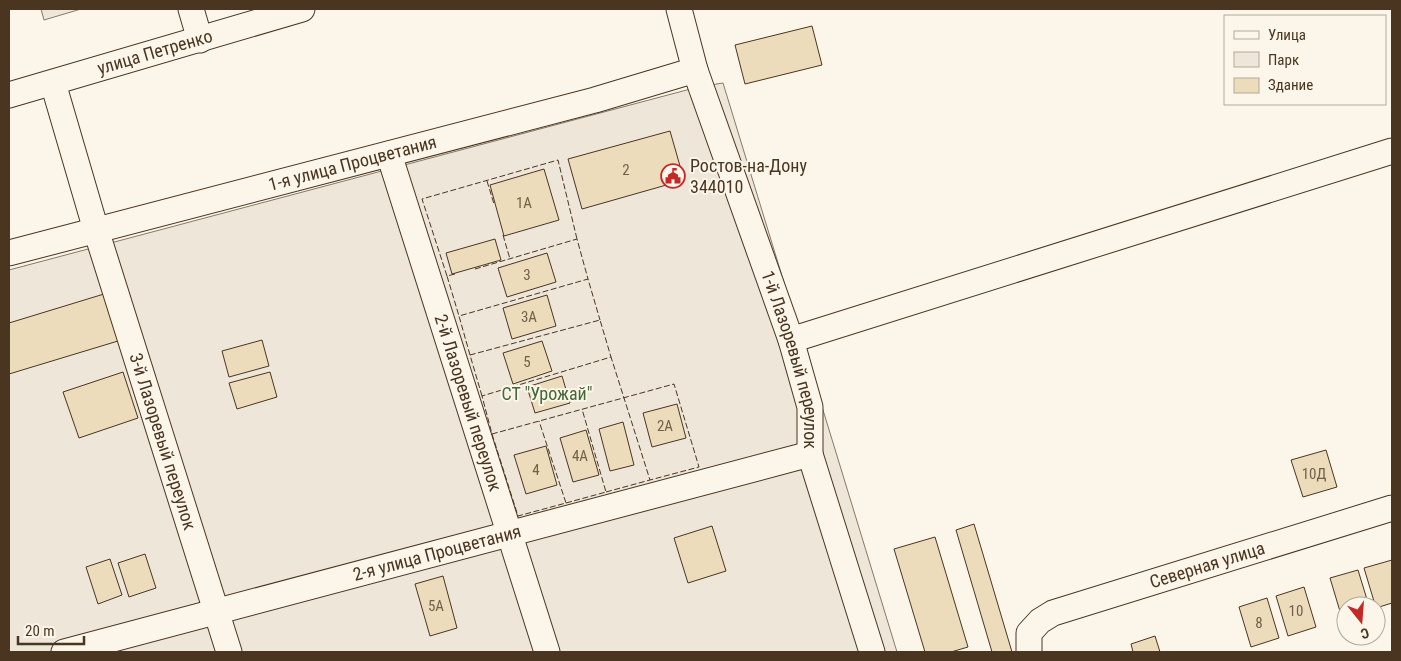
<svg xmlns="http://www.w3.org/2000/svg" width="1401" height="661" viewBox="0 0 1401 661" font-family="'Roboto Condensed',sans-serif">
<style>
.green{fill:#ede6d9;stroke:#887966}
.parking{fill:#ede7d9;stroke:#887966}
.building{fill:#ecdcbc;stroke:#4a3520}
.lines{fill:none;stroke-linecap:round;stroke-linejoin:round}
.minor-casing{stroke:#4a3520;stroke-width:27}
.minor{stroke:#fbf6e9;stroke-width:25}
.fence{stroke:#4a3520;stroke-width:1;stroke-dasharray:6 2.5;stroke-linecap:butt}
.labels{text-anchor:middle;stroke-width:4;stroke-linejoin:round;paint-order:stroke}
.number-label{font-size:15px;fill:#725f47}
.street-label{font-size:18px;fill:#4a3520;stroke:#fbf6e9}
.poi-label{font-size:18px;fill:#4a3520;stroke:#fbf6e9;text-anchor:start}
.park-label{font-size:18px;fill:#436837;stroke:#fbf6e9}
</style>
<rect width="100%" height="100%" fill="#fbf6e9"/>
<polygon class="green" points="723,83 897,652 9,652 9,270 698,87"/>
<polygon class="parking" points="41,9 81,9 44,20"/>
<g class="building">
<polygon points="812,26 822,65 745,84 735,45"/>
<polygon points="670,131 684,180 582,209 568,159"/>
<polygon points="544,169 559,220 504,236 490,185"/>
<polygon points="495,239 501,260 452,274 446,253"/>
<polygon points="547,253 556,282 507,297 498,268"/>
<polygon points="104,294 118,341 9,374 9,323"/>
<polygon points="547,295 556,326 512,339 503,308"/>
<polygon points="262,340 269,366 229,377 222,351"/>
<polygon points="542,341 552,371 513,384 503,353"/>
<polygon points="123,372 138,418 79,438 63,392"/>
<polygon points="270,372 277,397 237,409 229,383"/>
<polygon points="562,376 570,403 535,413 527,387"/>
<polygon points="677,404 686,438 652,447 643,413"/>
<polygon points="623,422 634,465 610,471 599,429"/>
<polygon points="586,430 599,475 573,482 560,438"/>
<polygon points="546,446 557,485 526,494 514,455"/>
<polygon points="1326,450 1337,487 1303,497 1291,460"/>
<polygon points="974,524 1012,652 992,652 956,530"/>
<polygon points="712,526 726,571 688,583 674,538"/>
<polygon points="935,537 968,647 951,652 925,652 894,549"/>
<polygon points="145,554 156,588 129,597 118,563"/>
<polygon points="110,559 122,595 98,604 86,567"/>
<polygon points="1392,560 1392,603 1376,608 1364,568"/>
<polygon points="1358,570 1369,606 1346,606 1346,617 1342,618 1330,578"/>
<polygon points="443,576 457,628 430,636 415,584"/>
<polygon points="1304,587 1316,627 1288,636 1276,596"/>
<polygon points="1267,598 1279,638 1251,647 1239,607"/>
<polygon points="1155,636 1160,652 1133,652 1131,644"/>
</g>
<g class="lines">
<g class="minor-casing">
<g id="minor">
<polyline points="191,9 200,40"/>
<path id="s1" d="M679,9L695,70L791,340L810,407V454L872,652"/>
<path id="s2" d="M53,83L96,230L229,652"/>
<path id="s3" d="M9,95L302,9"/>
<path id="s4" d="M389,154L547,652"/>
<path id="s5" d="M9,253L595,100L695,70"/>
<polyline points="791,340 1392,151"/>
<path id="s6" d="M64,652L810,454"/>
<path id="s7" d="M1029,652V633L1040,621L1053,613L1392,508"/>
</g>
</g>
<use href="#minor" class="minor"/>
<g class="fence">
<polyline points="487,181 494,204"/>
<polyline points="503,235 510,259"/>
<polyline points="475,269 577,239 588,279"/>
<polyline points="455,274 447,276 459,316"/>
<polyline points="447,276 422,199 558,160 577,239"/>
<polyline points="470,355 459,316 588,279 600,320"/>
<polyline points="482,396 470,355 600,320 611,357"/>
<polyline points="492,434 518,516 566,503 539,421"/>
<polyline points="606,492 650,480 611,357 482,396 492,434 674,384 699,467 650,480"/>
<polyline points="566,503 606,492 582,409"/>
</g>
</g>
<defs>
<g id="civic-ring" transform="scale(1.25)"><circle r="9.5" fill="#fbf6e9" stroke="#c62828" stroke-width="1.5"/><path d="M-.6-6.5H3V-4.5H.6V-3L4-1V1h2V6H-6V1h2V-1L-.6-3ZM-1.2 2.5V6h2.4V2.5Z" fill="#c62828"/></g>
</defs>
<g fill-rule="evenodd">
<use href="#civic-ring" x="673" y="176"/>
</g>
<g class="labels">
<g class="number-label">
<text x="626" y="175">2</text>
<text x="524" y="208">1А</text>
<text x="527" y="280">3</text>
<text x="529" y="322">3А</text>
<text x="527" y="367">5</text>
<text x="665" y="431">2А</text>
<text x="580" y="461">4А</text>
<text x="536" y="475">4</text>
<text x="1314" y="479">10Д</text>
<text x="436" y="611">5А</text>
<text x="1296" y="616">10</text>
<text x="1259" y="628">8</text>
</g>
<g class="street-label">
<text dy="6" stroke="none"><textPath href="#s3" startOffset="152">улица Петренко</textPath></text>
<text dy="6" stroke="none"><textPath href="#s5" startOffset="355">1-я улица Процветания</textPath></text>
<text dy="6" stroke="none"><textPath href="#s1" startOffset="369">1-й Лазоревый переулок</textPath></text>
<text dy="6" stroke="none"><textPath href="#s4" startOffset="261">2-й Лазоревый переулок</textPath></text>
<text dy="6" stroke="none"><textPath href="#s2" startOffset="375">3-й Лазоревый переулок</textPath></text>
<text dy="6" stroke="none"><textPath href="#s6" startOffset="386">2-я улица Процветания</textPath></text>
<text dy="6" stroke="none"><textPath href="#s7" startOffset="212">Северная улица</textPath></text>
</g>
<g class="poi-label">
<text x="690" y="172">Ростов-на-Дону<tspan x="690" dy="21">344010</tspan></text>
</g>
<g class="park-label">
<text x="547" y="400">СТ "Урожай"</text>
</g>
</g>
<rect width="1401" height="661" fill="none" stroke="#4a3520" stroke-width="20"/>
<rect x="1224" y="15" width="162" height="90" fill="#fbf6e9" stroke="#b4a999"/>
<rect x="1234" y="31" width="25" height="8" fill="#fbf6e9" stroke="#b4a999"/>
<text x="1268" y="40" font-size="15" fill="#4a3520">Улица</text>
<rect x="1234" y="52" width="25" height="15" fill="#ede6d9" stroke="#b4a999"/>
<text x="1268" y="65" font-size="15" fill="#4a3520">Парк</text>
<rect x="1234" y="78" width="25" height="15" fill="#ecdcbc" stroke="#b4a999"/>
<text x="1268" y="90" font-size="15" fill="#4a3520">Здание</text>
<g transform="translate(1361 621) rotate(163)"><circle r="24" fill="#fbf6e9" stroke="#b4a999"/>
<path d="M0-4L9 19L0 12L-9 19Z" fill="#c62828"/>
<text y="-8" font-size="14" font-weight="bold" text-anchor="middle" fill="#4a3520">С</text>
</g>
<path d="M18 636v8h66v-8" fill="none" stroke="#4a3520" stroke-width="2.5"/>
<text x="25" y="636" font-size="15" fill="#4a3520" stroke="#fbf6e9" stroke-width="4" paint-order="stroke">20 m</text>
</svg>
